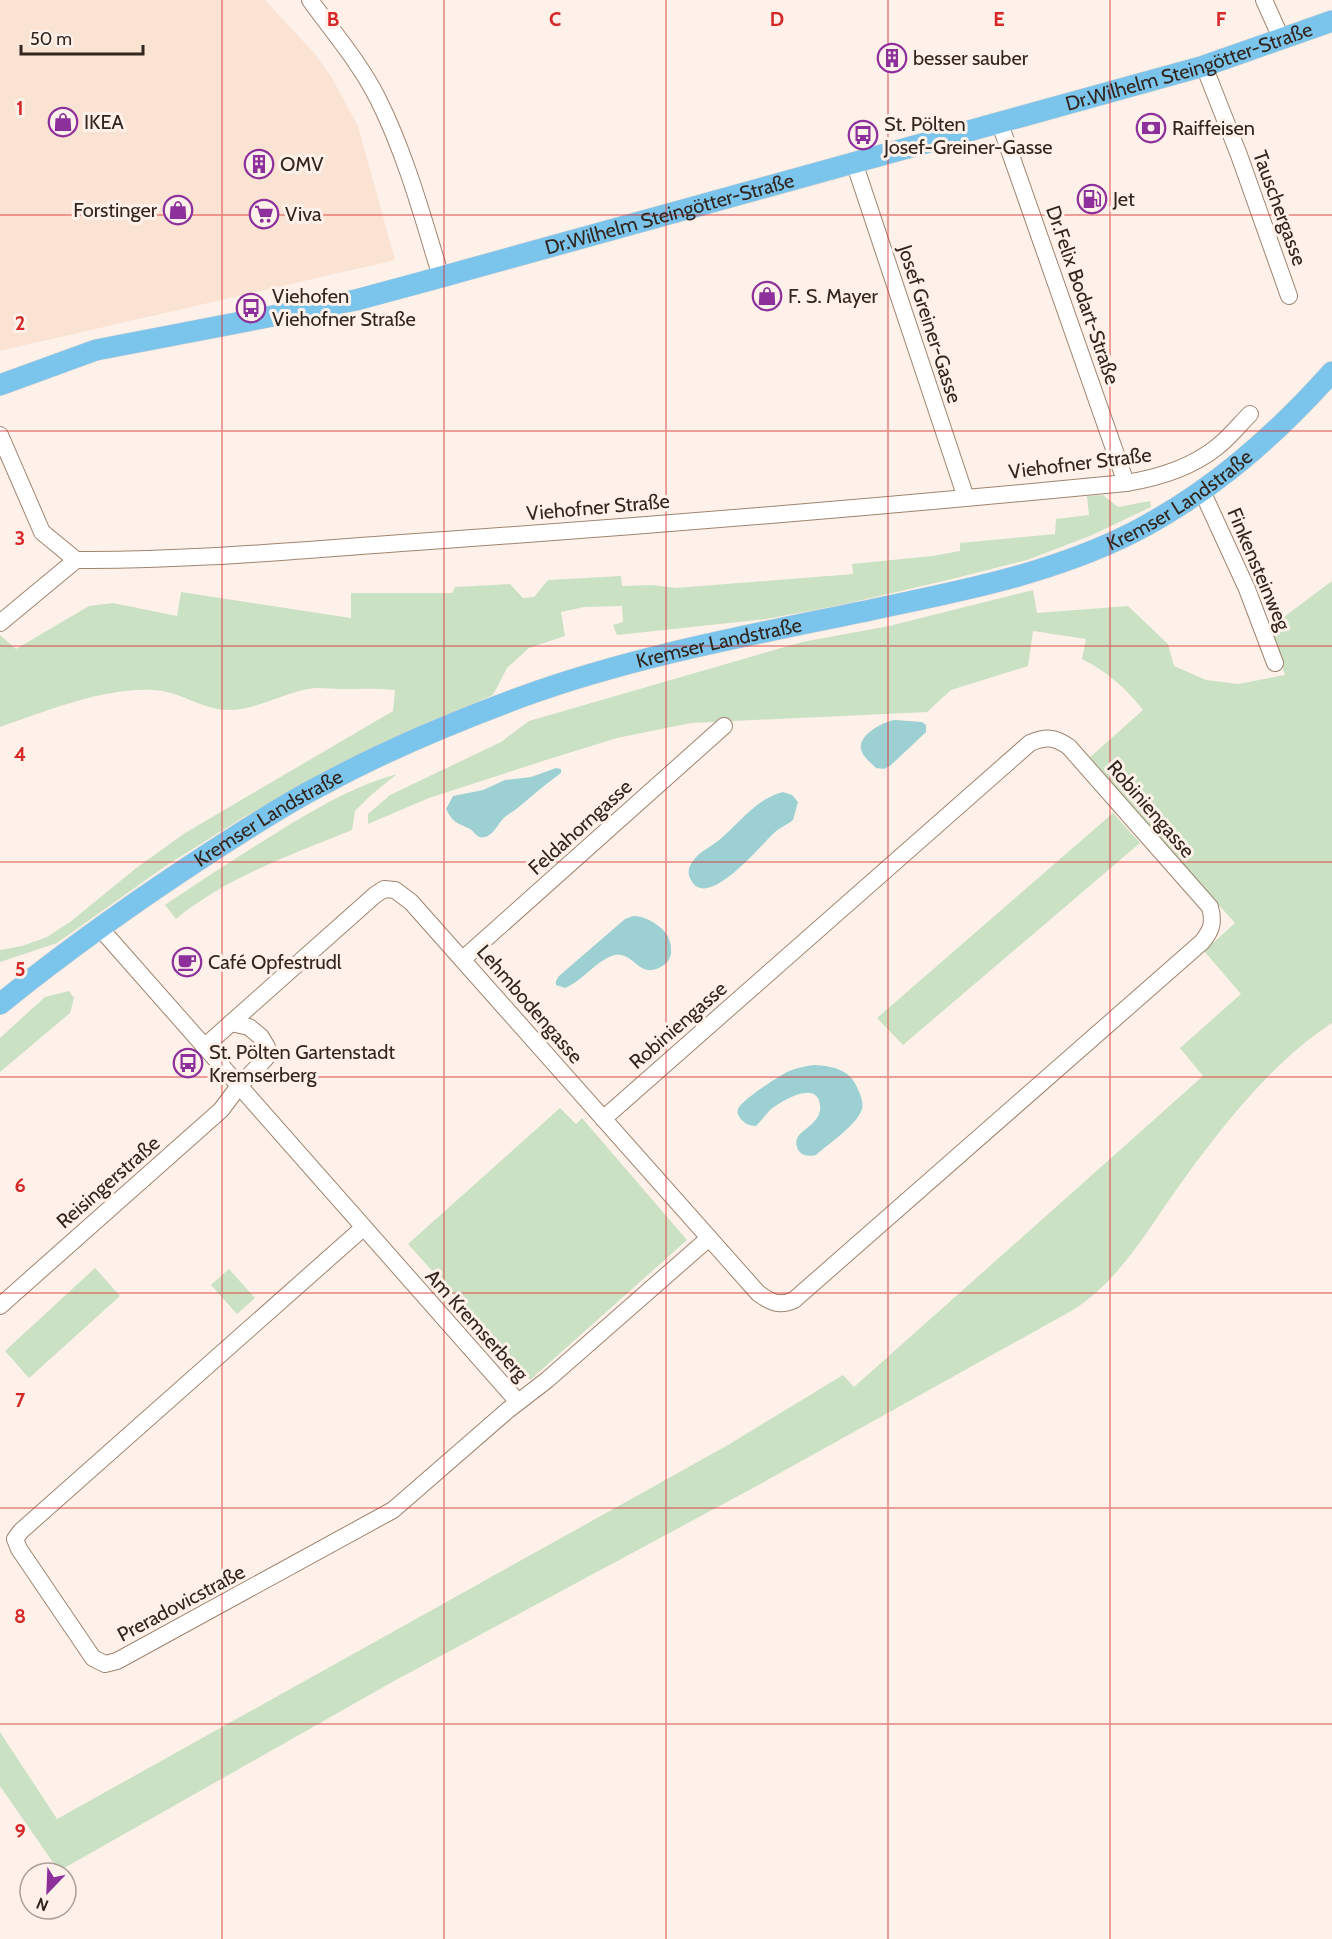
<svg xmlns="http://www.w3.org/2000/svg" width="1332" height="1939" viewBox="0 0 1332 1939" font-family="Cabin,sans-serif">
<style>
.built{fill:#fae3d3}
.green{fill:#cae1c3}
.water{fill:#9dd0d2}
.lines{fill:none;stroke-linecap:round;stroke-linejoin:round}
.minor-casing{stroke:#9f846f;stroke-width:18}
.major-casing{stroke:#d6d3d2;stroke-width:22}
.minor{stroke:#fff;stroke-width:16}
.major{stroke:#7bc4ec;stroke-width:21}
.grid{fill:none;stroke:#d62828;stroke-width:1.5;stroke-opacity:0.55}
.labels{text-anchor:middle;stroke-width:6;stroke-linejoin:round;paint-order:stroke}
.poi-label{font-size:20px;fill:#31251d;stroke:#fef1e9;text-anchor:start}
.street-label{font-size:20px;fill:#31251d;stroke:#fef1e9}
.grid-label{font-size:20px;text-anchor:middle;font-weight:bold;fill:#d62828;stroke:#fef1e9;stroke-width:6;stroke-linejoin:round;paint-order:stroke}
</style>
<rect width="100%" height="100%" fill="#fef1e9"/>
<polygon class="built" points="0,0 265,0 315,54 332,78 358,126 395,260 0,351"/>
<g class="green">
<path d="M1103,495L1118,507L1150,501L1151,507L1090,536L1027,560L948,580L836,606L766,619L617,635L613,625L623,622L622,606L584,607L561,612L565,636L529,648L507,668L493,695L402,736L318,777L244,817L167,865L57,943L0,962V950L22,946L47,937L70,922L135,869L185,833L393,711L395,690C377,688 358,689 340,689C330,689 318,687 308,689C281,694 256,710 229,710C202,710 180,691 154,690C105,687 46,711 0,727V635L16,649L89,606L113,603L177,616L181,592L351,618V593H452L455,587L510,584L523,598L534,597L548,580L621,576L622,586L653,585L676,588L853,574L852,564L932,556L960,551V543L1055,534L1056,519L1089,515L1087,496Z"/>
<path d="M1332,581V1023C1270,1063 1216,1134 1174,1193C1144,1236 1117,1282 1073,1310L753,1488L394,1681L59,1871L0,1786V1732L57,1819L728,1445L843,1375L854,1387L1203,1076L1180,1048L1241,994L1204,951L1235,923L1088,759L1143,710C1126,688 1106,671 1082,659L1086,639L1033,631L1028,666L951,690L927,712L691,723L617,738L546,760L429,798L368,824V814L390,795L501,742L529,721L802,642L889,626L1033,590L1037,613L1128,606L1168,644L1174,666L1206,680L1238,684L1285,675L1269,628Z"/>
<path d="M397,774L371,795L355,811L352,830C291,855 227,877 176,919L165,905C206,877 247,851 289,825C324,804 357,785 397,774Z"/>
<polygon points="1113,813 1140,843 903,1045 877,1018"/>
<polygon points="69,991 74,998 70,1013 0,1072 0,1038 45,997"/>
<polygon points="560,1108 576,1124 582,1118 687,1240 530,1380 408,1244"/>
<polygon points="95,1268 120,1296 29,1378 5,1351"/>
<polygon points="229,1269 255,1298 237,1314 211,1285"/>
</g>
<g class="water">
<path d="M895,720L922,722L926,725V732L890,766L884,769L876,768C871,763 862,756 861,749C858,735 884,721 895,720Z"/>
<path d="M556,768L561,769V773C547,783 534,794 520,806C515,811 507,814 502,820C497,826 493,835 485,837C477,839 476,833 470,829C456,822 454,824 446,809L453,796L483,790L505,780L531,777Z"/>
<path d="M783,792L792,795L798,802L793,820C787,825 779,828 774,833C760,846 705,914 690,878C687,872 689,866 693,861C699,852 709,848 718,841C739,824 755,799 783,792Z"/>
<path d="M633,916C645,916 657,923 665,932C669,937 671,943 671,949C672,955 669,961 664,965C639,982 635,951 615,955C596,960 583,981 565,988L556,985V981L559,976L625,919Z"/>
<path d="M814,1065C832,1066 849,1069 857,1087C860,1094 864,1102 862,1109C857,1125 828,1144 816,1155C809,1157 800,1156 797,1147C791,1130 823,1127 820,1105C817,1079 782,1101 771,1109C766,1114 761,1121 756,1126C749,1126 744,1123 740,1118C738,1115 737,1113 738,1109C741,1100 778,1077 787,1072C796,1068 805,1066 814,1065Z"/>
</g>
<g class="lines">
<g class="minor-casing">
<g id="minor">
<path d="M310,0C333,32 360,63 378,99C406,155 423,218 441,277"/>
<polyline points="1264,0 1281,38"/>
<polyline points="1204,66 1239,155 1289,296"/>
<polyline points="999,121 1126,483"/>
<polyline points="854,162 966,498"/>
<path d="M0,435L42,532L76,560C199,561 322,548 445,540C672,524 899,505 1126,483C1157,478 1191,468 1217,447C1229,438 1239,425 1250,414"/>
<polyline points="1202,491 1247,589 1275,663"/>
<polyline points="0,623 76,560"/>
<polyline points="100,928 518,1402"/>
<polyline points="463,959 724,726"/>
<path d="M204,1047L375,895L384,889L395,890L411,902L758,1293C770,1302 779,1307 794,1300L1202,942C1212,930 1214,922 1210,907L1069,747C1055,737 1046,736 1030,743L603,1119"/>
<polyline points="363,1228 21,1531 15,1539 19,1549 93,1658 105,1664 117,1661 393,1510 508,1410 547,1380 709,1238"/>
<polyline points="0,1306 221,1110 239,1086 266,1058 267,1047 261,1037 249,1027 231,1023"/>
</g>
</g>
<g class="major-casing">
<g id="major">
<path id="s1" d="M0,385L96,350L356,300L441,277L1204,66L1332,21"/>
<path id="s2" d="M0,1004C68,949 140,898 214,850C250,827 286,803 324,784C388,749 456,721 524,696C637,655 757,634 875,609C962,591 1053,573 1134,532C1211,492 1274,437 1332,372"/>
</g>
</g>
<use href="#minor" class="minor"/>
<use href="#major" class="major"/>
</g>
<path class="grid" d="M222,0V1939M444,0V1939M666,0V1939M888,0V1939M1110,0V1939M0,215H1332M0,431H1332M0,646H1332M0,862H1332M0,1077H1332M0,1293H1332M0,1508H1332M0,1724H1332"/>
<defs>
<g id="building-ring" transform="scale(1.5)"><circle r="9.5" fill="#fef1e9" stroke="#8d309b" stroke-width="1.5"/><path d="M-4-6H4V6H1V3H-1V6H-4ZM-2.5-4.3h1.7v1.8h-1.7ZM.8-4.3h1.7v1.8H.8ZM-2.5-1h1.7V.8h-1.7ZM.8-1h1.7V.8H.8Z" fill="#8d309b"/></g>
<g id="shop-ring" transform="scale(1.5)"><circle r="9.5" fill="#fef1e9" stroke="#8d309b" stroke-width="1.5"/><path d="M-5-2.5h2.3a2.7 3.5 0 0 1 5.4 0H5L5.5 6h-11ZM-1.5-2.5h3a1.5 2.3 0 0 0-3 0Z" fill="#8d309b"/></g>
<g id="bank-ring" transform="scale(1.5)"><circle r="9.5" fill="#fef1e9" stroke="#8d309b" stroke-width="1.5"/><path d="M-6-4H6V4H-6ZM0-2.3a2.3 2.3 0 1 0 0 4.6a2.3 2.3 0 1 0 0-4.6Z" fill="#8d309b"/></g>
<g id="bus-ring" transform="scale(1.5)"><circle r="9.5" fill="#fef1e9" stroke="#8d309b" stroke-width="1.5"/><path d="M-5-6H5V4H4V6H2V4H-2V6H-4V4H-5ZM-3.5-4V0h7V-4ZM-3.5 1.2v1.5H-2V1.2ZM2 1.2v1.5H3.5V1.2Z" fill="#8d309b"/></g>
<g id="fuel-ring" transform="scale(1.5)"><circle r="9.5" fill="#fef1e9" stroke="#8d309b" stroke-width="1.5"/><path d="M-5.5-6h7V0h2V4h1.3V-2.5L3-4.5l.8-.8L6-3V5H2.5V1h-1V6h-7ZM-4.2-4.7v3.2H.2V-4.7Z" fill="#8d309b"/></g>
<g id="supermarket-ring" transform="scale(1.5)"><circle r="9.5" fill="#fef1e9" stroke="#8d309b" stroke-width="1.5"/><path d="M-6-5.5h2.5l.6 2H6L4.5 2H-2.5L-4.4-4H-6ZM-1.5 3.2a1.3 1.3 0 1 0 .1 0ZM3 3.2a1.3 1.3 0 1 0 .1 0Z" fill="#8d309b"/></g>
<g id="cafe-ring" transform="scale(1.5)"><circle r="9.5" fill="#fef1e9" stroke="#8d309b" stroke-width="1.5"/><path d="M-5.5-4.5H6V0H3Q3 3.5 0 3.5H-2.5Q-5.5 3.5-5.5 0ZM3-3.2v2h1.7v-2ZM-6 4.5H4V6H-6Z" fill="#8d309b"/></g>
</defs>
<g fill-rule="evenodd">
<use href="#building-ring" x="892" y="58"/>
<use href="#shop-ring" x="63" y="122"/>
<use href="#bank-ring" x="1151" y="128"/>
<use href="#bus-ring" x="863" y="135"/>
<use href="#building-ring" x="259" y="164"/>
<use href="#fuel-ring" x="1092" y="199"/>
<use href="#shop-ring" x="178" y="210"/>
<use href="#supermarket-ring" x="264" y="214"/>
<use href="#shop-ring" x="767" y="296"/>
<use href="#bus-ring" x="251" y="308"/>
<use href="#cafe-ring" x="187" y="962"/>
<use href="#bus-ring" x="188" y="1063"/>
</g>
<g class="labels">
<g class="poi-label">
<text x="913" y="65">besser sauber</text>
<text x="84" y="129">IKEA</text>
<text x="884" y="131">St. Pölten<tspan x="884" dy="23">Josef-Greiner-Gasse</tspan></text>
<text x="1172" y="135">Raiffeisen</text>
<text x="280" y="171">OMV</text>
<text x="1113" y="206">Jet</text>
<text x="157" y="217" text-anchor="end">Forstinger</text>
<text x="285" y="221">Viva</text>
<text x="272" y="303">Viehofen<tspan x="272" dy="23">Viehofner Straße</tspan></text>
<text x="788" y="303">F. S. Mayer</text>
<text x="208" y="969">Café Opfestrudl</text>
<text x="209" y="1059">St. Pölten Gartenstadt<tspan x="209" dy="23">Kremserberg</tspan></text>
</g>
<g class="street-label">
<text dy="7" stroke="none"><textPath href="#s1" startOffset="1232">Dr.Wilhelm Steingötter-Straße</textPath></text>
<text transform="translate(1280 208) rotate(70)" y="7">Tauschergasse</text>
<text dy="7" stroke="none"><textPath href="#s1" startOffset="692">Dr.Wilhelm Steingötter-Straße</textPath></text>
<text transform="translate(1083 295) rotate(71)" y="7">Dr.Felix Bodart-Straße</text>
<text transform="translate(930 324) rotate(72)" y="7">Josef Greiner-Gasse</text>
<text transform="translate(1080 463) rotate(-7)" y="7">Viehofner Straße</text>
<text dy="7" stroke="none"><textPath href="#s2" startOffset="1299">Kremser Landstraße</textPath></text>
<text transform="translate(598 507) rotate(-5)" y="7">Viehofner Straße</text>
<text transform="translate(1259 569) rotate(67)" y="7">Finkensteinweg</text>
<text dy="7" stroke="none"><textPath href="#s2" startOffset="813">Kremser Landstraße</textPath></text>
<text transform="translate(1151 809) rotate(49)" y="7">Robiniengasse</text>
<text dy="7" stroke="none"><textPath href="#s2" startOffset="327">Kremser Landstraße</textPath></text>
<text transform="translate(580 827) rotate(-42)" y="7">Feldahorngasse</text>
<text transform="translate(530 1004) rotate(49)" y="7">Lehmbodengasse</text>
<text transform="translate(678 1025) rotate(-41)" y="7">Robiniengasse</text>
<text transform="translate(108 1182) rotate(-41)" y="7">Reisingerstraße</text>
<text transform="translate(477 1325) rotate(48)" y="7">Am Kremserberg</text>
<text transform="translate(181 1603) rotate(-28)" y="7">Preradovicstraße</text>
</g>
</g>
<g class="grid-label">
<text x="333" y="26">B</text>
<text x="555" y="26">C</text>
<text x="777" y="26">D</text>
<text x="999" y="26">E</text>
<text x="1221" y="26">F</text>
<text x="20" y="115">1</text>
<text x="20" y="330">2</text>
<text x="20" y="545">3</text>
<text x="20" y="761">4</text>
<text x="20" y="976">5</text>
<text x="20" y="1192">6</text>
<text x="20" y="1407">7</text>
<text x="20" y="1623">8</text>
<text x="20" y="1838">9</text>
</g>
<g transform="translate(48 1891) rotate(203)"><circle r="28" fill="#fef1e9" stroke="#ac9f97" stroke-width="1.5"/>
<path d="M0-4.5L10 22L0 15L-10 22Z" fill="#8d309b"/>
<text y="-9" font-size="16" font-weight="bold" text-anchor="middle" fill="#31251d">N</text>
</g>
<path d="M21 45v9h122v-9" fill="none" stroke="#31251d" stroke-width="3"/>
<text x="30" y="45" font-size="18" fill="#31251d" stroke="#fef1e9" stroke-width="4.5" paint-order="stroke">50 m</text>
</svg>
